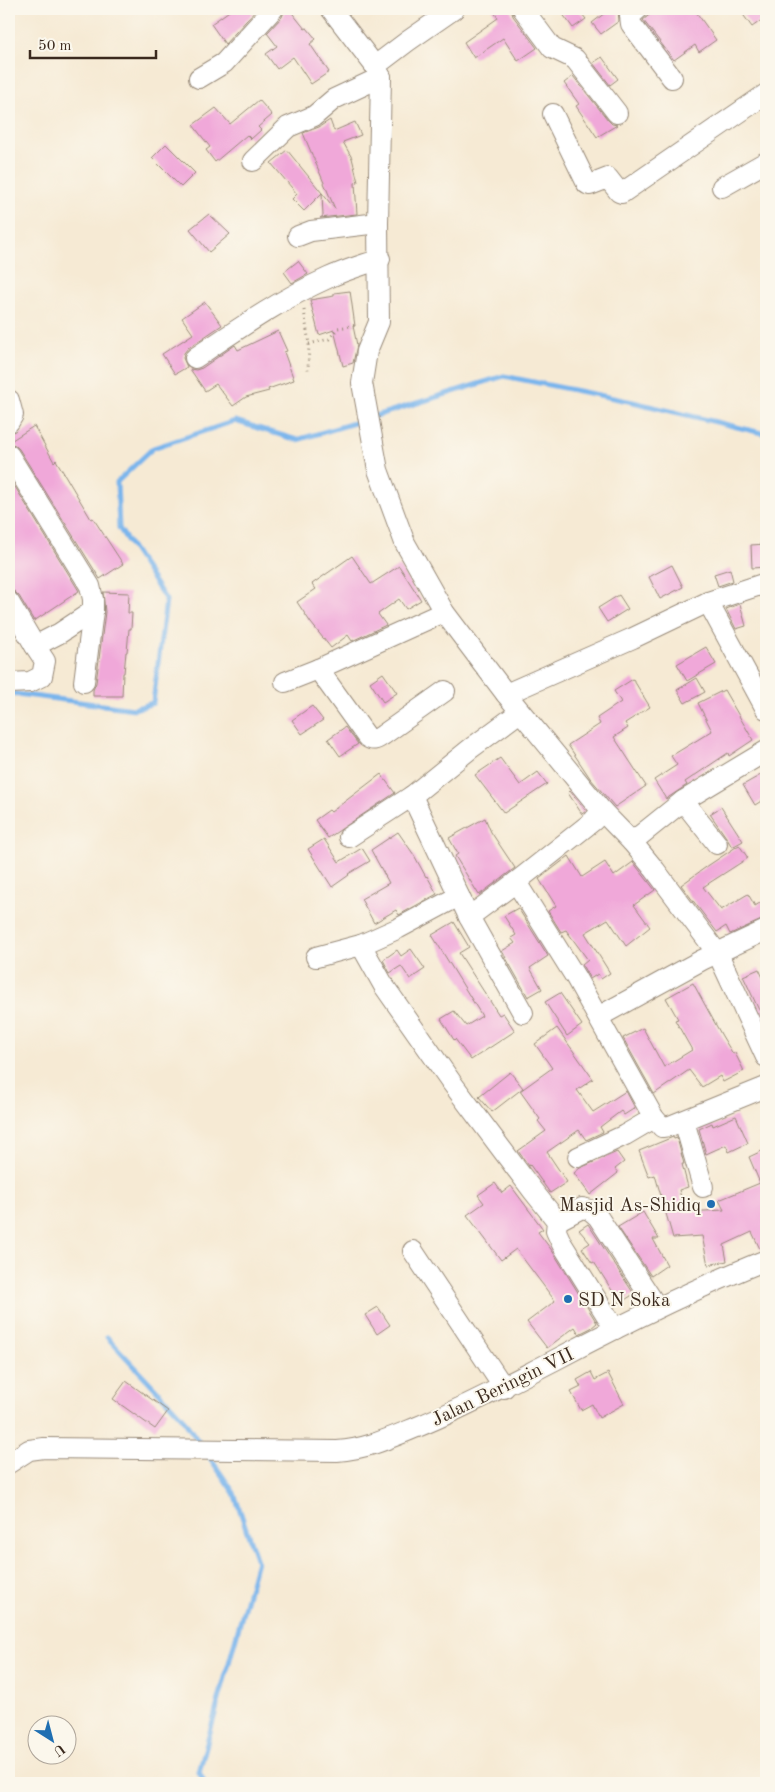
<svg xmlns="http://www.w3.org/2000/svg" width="775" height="1792" viewBox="0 0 775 1792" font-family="'Old Standard TT',serif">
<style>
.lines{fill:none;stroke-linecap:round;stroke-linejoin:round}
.stream{stroke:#7ab5ec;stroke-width:5}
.building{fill:#f0a8d9}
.minor-casing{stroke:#988a79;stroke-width:22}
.path{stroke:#988a79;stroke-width:3;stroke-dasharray:1 4;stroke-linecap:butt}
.minor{stroke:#fff;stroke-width:20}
.poi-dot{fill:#1f6fb2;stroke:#fbf7ec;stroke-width:2}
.labels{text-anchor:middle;stroke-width:4;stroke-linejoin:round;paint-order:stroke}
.poi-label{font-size:19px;fill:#3b2a1e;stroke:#fbf7ec;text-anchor:end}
.street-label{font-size:19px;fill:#3b2a1e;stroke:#fbf7ec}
</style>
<rect width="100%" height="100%" fill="#fbf7ec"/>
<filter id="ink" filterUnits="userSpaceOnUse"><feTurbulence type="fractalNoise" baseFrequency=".02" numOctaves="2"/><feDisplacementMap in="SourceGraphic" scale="10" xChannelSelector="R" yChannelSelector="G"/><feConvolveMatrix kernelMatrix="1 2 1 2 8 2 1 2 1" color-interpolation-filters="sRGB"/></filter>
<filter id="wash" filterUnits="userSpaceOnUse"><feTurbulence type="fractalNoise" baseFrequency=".0096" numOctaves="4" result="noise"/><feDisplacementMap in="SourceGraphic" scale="20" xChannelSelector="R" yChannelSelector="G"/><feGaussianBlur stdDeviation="1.12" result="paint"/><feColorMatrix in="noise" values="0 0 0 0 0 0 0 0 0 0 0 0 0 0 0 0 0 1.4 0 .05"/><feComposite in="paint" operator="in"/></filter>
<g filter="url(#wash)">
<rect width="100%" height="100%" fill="#f6ead4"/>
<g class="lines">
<g class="stream">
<polyline points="372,417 504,376 633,402 766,434"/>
<polyline points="9,693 134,709 153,703 166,600 119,528 117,482 153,448 235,421 297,440 364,420"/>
<polyline points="107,1337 181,1416 200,1444"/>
<polyline points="205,1783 199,1772 257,1561 234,1493 208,1455"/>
</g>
</g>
<g id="blocks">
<g class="building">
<polygon points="232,9 257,9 225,44 211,24"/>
<polygon points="285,9 289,9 305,29 307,28 316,39 310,44 329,72 311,84 293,57 277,69 266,54 277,46 267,33 282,17"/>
<polygon points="492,9 511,9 513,16 537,48 518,61 503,38 474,58 464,42 498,18"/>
<polygon points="559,9 578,9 586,19 573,28"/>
<polygon points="610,9 618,9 619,21 601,34 592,23"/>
<polygon points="657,9 694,9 716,40 699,52 695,45 674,60 643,20"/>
<polygon points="739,9 766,9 766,17 752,27"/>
<polygon points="602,57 618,79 610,85 593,63"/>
<polygon points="573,76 608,120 612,124 617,125 597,137 576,106 579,104 564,83"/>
<polygon points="259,100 272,115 258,127 261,130 251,139 247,135 215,162 206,150 210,147 193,125 216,108 230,124"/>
<polygon points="330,120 334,131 355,122 361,135 343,142 352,158 358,182 355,183 357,214 320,218 323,216 322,193 304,211 292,199 297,194 271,163 287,150 335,209 303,133 319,127"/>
<polygon points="166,144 195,173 181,187 152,158"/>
<polygon points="209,214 230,234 209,252 190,229"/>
<polygon points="298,261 308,274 292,283 284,272"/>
<polygon points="350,291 355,326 353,326 357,345 353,363 343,366 334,330 319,335 310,300 334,296 334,293"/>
<polygon points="205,302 222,325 188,348 184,353 183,358 187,367 175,374 162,354 193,334 182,318"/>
<polygon points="278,331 287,351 284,352 294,380 268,389 269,391 246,397 233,406 216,384 205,391 190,369 196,370 202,368 235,345 238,350"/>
<polygon points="34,426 54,462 56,460 91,519 93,518 123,564 100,579 19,449 15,445 9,443 9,442"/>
<polygon points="9,477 79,591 34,621 19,596 14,591 9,590"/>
<polygon points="766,544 766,567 752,568 751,545"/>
<polygon points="352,556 371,584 399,566 421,600 406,609 399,599 378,614 386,625 352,641 348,635 331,648 311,623 297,602 316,589 312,584"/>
<polygon points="672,565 683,587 660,599 649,577"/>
<polygon points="730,569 733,581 718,586 714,574"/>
<polygon points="103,592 129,593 128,613 132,613 131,629 129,629 127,652 126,652 124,673 123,673 122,696 93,696 93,690 96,683 105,612"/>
<polygon points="619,595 628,609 607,622 598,608"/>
<polygon points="740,604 746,626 736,629 726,609"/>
<polygon points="706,647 716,664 687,681 677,664"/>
<polygon points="383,673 397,693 383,702 370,682"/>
<polygon points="697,678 705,692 685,703 677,690"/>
<polygon points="633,679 650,707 625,723 628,728 614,737 646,786 615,807 590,778 568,745 600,724 597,718 621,702 614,691"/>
<polygon points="724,690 753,740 729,756 728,753 685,782 687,785 666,799 654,780 677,765 671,756 712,731 698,703"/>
<polygon points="312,706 323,720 302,734 292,720"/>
<polygon points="345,727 358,744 340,756 328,739"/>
<polygon points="500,758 520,785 538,772 547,784 504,813 475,775"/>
<polygon points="766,772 766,798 755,805 743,785"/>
<polygon points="381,774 395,793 328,838 315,820 329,810 331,812"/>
<polygon points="570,791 586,811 582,814 568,793"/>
<polygon points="721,807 743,841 732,847 726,837 710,814"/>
<polygon points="485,818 491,832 515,868 479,895 455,856 458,854 449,838"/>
<polygon points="398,832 414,855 426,877 427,876 437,894 399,915 396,910 374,923 361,899 389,883 371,850"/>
<polygon points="324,839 339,862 362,848 370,861 348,874 349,875 332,887 308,849"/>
<polygon points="739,845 748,858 703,887 721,910 748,894 755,906 766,899 766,918 730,934 726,926 717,932 681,885 709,865"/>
<polygon points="569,856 582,877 605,862 614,876 633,862 655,890 634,905 650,927 626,946 608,919 585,933 610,973 601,979 598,974 590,979 582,965 588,960 566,930 561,932 548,911 556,906 539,879"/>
<polygon points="518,908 548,956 530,968 542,989 528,997 502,951 515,943 511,938 516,935 504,916"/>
<polygon points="454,922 469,947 459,953 499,1015 503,1013 515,1031 471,1060 455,1039 454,1040 441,1019 454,1011 466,1026 482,1016 432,935"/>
<polygon points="411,949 425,969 410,979 401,966 390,973 383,960 397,950 401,956"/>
<polygon points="759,969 766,984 766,1025 743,976"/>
<polygon points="693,983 722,1036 733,1054 735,1053 744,1071 723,1082 720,1076 702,1087 689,1070 654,1094 623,1038 643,1028 664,1067 692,1050 675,1020 678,1019 666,998"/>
<polygon points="560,993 582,1025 567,1036 545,1002"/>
<polygon points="557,1028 593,1079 577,1090 593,1112 626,1091 635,1108 624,1115 621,1111 600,1127 603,1132 586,1140 579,1130 547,1152 567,1182 550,1193 530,1165 529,1166 518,1151 546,1131 538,1121 540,1119 520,1091 552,1068 535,1044"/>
<polygon points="510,1072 523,1088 492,1112 479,1097"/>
<polygon points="736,1116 748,1143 729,1152 726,1145 706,1154 699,1129 712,1123 713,1126"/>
<polygon points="673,1137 674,1139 677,1138 684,1164 682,1164 688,1187 679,1190 685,1212 724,1210 719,1200 760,1183 749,1157 766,1149 766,1248 760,1249 752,1232 724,1245 727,1261 708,1265 702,1236 673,1238 655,1175 649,1177 639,1151"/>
<polygon points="617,1152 624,1162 615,1169 618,1173 590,1195 574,1173 580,1168"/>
<polygon points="495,1183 502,1193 511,1186 543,1229 538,1232 553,1252 597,1323 591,1328 579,1334 575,1327 547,1348 527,1322 555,1301 516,1249 501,1260 467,1215 484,1203 478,1195"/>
<polygon points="643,1212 659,1239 653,1239 667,1265 651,1276 618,1227"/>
<polygon points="588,1224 634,1294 620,1303 594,1262 592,1263 582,1248 590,1243 579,1230"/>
<polygon points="378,1307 390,1325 377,1334 365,1315"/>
<polygon points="591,1372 595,1380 608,1373 624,1404 599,1418 592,1404 581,1410 571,1392 581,1387 577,1380"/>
<polygon points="126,1381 168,1411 155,1429 113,1399"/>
</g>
</g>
</g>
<g filter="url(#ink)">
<use href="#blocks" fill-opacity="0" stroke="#988a79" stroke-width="1"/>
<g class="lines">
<g class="minor-casing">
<g id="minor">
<polyline points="331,9 375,66 381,77 378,223 379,322 367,351 362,383 378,470 405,543 444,612 506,694 602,811 632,842 655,870 718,954 766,1057"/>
<polyline points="523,9 552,48 575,59 617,113"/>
<polyline points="638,9 630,16 631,24 672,78"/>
<polyline points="375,66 408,41 454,9"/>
<polyline points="199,78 224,63 273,9"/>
<polyline points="553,114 587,184 590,185 608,178 619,192 622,193 766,94"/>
<polyline points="253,161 288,127 314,116 334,99 381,77"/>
<polyline points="722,187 766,162"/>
<polyline points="298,236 311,231 378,223"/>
<path d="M195,358C238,329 281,299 328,278C345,270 363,265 380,259"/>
<polyline points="9,400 13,415 9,422"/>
<polyline points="9,455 90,586 93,599 93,611 60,633 35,646 45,661 42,676 30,682 9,683"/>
<polyline points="9,602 35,646"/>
<polyline points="708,602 766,709"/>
<path d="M318,669L367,737C374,742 377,739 383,735L445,691"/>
<polyline points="84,682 93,611"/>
<polyline points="285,682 318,669 444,612"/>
<polyline points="506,694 633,638 708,602 766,583"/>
<polyline points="412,796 469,917 523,1013"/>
<polyline points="683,801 766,751"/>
<polyline points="602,811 593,821 516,882 576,978 654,1118 662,1127 670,1126 766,1087"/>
<polyline points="349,837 412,796 470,749 520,712"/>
<polyline points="632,842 683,801 717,844"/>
<polyline points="459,896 399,928 361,945 384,986 452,1083 533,1191 557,1221 556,1231 562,1244 615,1329"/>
<polyline points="469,917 516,882"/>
<polyline points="316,957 361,945"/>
<polyline points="598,1017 702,960 766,930"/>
<polyline points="684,1121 703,1187"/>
<polyline points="578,1157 625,1135 654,1118"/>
<polyline points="557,1221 582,1208 590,1210 598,1217 657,1307"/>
<polyline points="413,1251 504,1388"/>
<path d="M9,1463L29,1450L44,1448L337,1451C366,1449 390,1438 417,1427C464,1408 508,1384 553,1361C623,1324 693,1289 766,1260"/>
</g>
</g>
<g class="path">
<polyline points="304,310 309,344 308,370"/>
<polyline points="309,344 329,339 338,328 358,325"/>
</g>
<use href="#minor" class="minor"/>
</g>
</g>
<g class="poi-dot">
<circle cx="711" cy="1204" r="5"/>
<circle cx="568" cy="1299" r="5"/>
</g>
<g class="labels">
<g class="poi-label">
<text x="701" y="1211">Masjid As-Shidiq</text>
<text x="578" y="1306" text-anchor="start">SD N Soka</text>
</g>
<g class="street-label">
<text transform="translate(502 1386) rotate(-26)" y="7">Jalan Beringin VII</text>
</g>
</g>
<rect width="775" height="1792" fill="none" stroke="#fbf7ec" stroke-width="30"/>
<g transform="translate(52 1740) rotate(144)"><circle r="24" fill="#fbf7ec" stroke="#aea59a"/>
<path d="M0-4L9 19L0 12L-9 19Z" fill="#1f6fb2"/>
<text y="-8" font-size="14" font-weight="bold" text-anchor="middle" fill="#3b2a1e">U</text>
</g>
<path d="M30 50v8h126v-8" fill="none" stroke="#3b2a1e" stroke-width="2.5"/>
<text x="38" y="50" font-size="15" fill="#3b2a1e" stroke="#fbf7ec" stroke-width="4" paint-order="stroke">50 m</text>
</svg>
